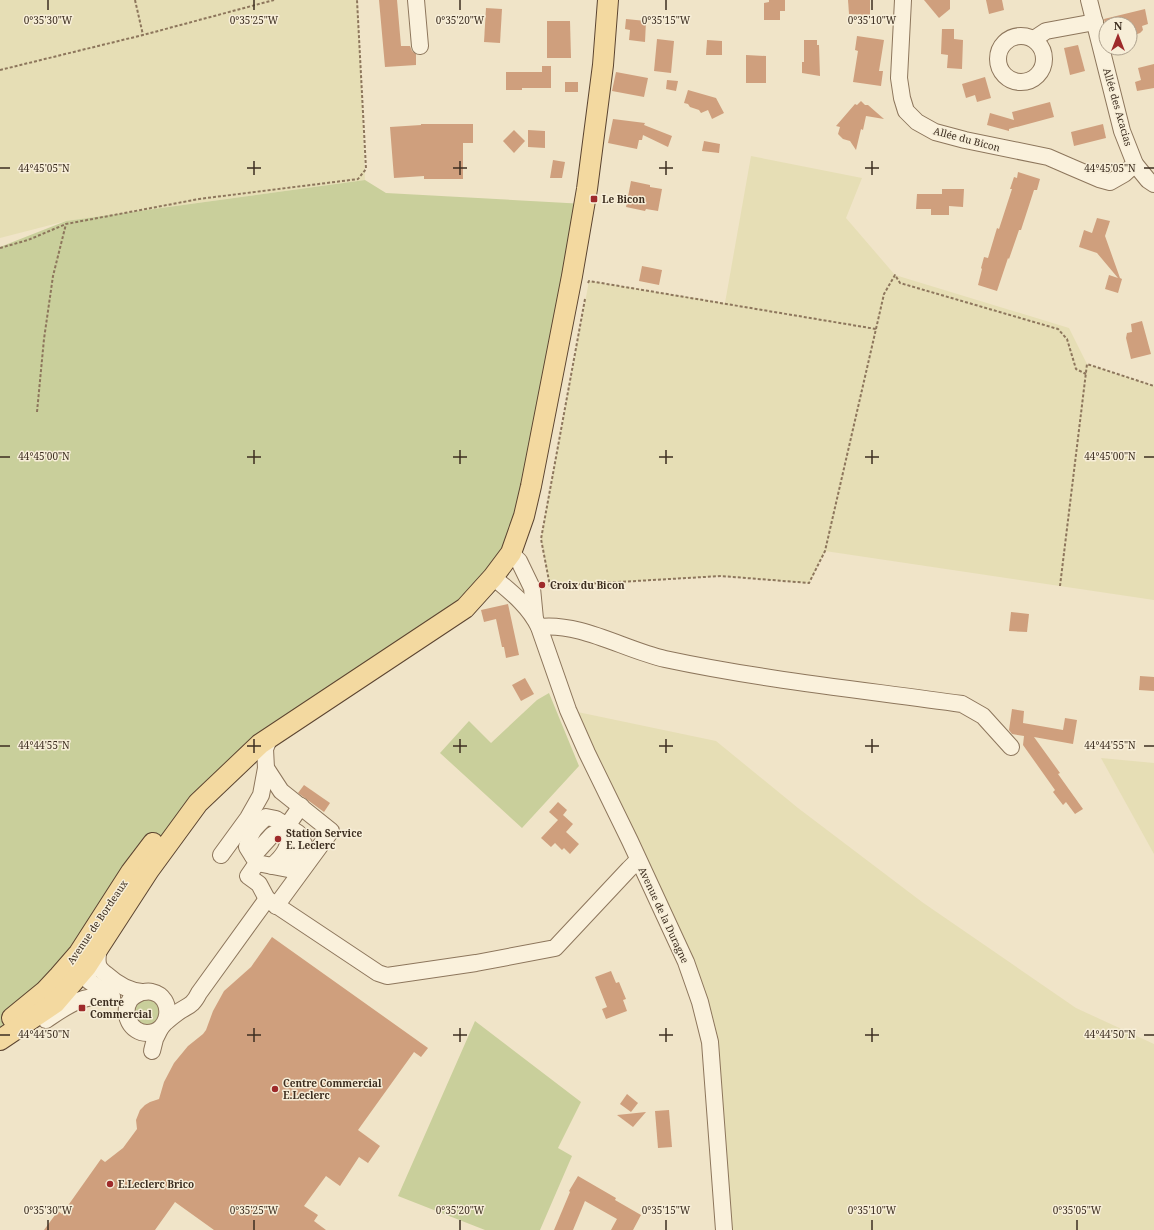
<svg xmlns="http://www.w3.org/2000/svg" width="1154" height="1230" viewBox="0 0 1154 1230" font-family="'Noto Serif',serif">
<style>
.farmland{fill:#e6deb5}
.green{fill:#c9cf9b}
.building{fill:#cf9f7d}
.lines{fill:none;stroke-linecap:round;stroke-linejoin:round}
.minor-casing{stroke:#8d765c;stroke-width:18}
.major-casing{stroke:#5b4430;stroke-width:22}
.path{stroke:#8d765c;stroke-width:2;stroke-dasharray:3 2;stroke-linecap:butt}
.minor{stroke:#faf1dc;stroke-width:16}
.major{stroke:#f3d9a0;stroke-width:20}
.ticks{fill:none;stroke:#3d2e20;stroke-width:1.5}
.poi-dot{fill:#9e2a2b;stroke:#f7eed8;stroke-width:1.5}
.labels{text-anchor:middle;stroke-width:3;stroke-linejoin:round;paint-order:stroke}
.street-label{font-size:10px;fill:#3d2e20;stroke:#f7eed8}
.poi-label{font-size:10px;font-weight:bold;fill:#3d2e20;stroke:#f7eed8;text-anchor:start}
.ticks-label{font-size:10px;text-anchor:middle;fill:#3d2e20;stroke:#f7eed8;stroke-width:3;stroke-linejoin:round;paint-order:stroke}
</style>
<rect width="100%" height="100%" fill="#f0e4c8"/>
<g class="farmland">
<polygon points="0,0 358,0 365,180 66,221 0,238"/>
<polygon points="751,156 862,178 846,218 895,275 1069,328 1087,364 1154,386 1154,600 825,551 809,583 721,576 550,586 541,539 589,281 725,303"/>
<polygon points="568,710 716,741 798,808 922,902 1076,1008 1154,1044 1154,1230 724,1230 700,1002"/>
<polygon points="1101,758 1154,763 1154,854"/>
</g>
<g class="green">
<polygon points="365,180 386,193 585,204 531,486 493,577 260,744 0,1040 0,247 66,221"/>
<polygon points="549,693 579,766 522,828 440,753 469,721 491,743 537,700"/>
<path d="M142,1000C154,998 165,1008 158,1020C156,1023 152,1025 150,1026L137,1023L133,1010L138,1003Z"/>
<polygon points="475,1021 581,1102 558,1148 572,1156 540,1230 485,1230 398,1196"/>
</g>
<g class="building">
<polygon points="379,0 397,0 401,46 410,46 412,51 416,54 416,65 385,67"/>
<polygon points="769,0 785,0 785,11 780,11 780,20 764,20 764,3 769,2"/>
<polygon points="848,0 870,0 870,15 849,14"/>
<polygon points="924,0 950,0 950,9 939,18"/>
<polygon points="986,0 1002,0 1004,10 989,14"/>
<polygon points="486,8 502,9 500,43 484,42"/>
<polygon points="1145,9 1148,24 1142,26 1143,30 1140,33 1132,36 1130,24 1105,24 1104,19"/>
<polygon points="626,19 646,21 645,42 629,40 630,30 625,29"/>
<polygon points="547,21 570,21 571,58 547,58"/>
<polygon points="942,29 954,29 954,39 963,40 962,69 947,68 948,55 941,54"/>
<polygon points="857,36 884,40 879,71 883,71 881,86 853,82 858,51 855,50"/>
<polygon points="657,39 674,41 671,73 654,71"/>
<polygon points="707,40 722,41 722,55 706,55"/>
<polygon points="804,40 817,40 817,45 819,45 820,76 802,73 802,62 804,62"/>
<polygon points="1078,45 1085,71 1070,75 1064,48"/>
<polygon points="746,55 766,56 766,83 746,83"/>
<polygon points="1154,64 1154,88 1137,91 1135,82 1141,80 1138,68"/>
<polygon points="542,66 551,66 551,88 522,88 522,90 506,90 506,72 542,72"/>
<polygon points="616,72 648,78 644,97 612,91"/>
<polygon points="985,77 991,98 977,102 975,95 966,98 962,84"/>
<polygon points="667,80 678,81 676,91 666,89"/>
<rect x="565" y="82" width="13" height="10"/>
<polygon points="688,90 716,98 724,113 712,119 708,110 701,113 699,110 690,107 688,104 684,103"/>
<polygon points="861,101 865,105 868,105 884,119 866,116 863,130 861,129 856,150 850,141 843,139 838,134 840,127 836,126 855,104 857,105"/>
<polygon points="1050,102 1054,117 1009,129 1009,131 987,125 990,113 1014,120 1012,112"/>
<polygon points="613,119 645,123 644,125 672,136 668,147 643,135 642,140 639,140 637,149 608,143"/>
<polygon points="421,124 473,124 473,143 463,143 463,179 424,179 424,176 394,178 390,127 421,125"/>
<polygon points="1103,124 1106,138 1074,146 1071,132"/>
<polygon points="514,130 525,141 514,153 503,141"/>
<polygon points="528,130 545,131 545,148 528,147"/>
<polygon points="704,141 720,144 719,153 702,151"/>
<polygon points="553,160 565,162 562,178 550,178"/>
<polygon points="1018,172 1040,179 1037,190 1034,190 1021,230 1019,230 1009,259 1008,258 997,291 978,285 982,269 981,268 984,257 988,258 997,228 999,229 1012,189 1010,189 1014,177 1017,178"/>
<polygon points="631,181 650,185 650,187 662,189 658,211 646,209 645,211 626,207"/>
<polygon points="942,189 964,189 963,207 949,206 949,215 931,215 931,209 916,209 917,194 942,194"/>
<polygon points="1097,218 1110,221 1105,236 1120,278 1122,279 1118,293 1105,289 1109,275 1118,278 1097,253 1079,247 1084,230 1092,233"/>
<polygon points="642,266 662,270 659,285 639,281"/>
<polygon points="1142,321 1151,354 1131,359 1126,338 1127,333 1132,332 1131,324"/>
<polygon points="508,604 519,655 506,658 504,647 502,647 496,619 484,622 481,610"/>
<polygon points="1011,612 1029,614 1027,632 1009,631"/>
<polygon points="1140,676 1154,677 1154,691 1139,690"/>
<polygon points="525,678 534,694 521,701 512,685"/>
<polygon points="1012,709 1024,711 1023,723 1063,730 1065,718 1077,720 1073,744 1034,737 1060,773 1058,774 1083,809 1075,814 1066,802 1063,805 1053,792 1055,790 1023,745 1024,736 1012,734 1009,730"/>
<polygon points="304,785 330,803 324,812 298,793"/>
<polygon points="558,802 567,810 563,815 573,824 566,832 579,844 570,854 564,848 562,850 555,843 551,847 541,838 558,820 549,812"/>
<polygon points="272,937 428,1048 421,1057 414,1052 358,1130 380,1146 368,1163 359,1157 340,1186 326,1176 304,1206 318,1215 314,1221 326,1230 214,1230 175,1202 155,1230 44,1230 58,1211 62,1214 101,1159 105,1162 123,1148 137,1129 136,1120 140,1110 145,1105 150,1102 159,1099 164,1082 174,1063 188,1046 203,1034 206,1030 213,1011 224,991 251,967"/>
<polygon points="611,971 616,983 619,982 626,999 623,1000 627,1011 606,1019 602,1009 607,1007 595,977"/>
<polygon points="627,1094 638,1103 631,1112 620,1104"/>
<polygon points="669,1110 672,1147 658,1148 655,1111"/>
<polygon points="646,1112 633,1127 617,1115"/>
<polygon points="578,1176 616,1198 615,1200 641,1215 633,1230 611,1230 617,1219 585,1201 573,1230 554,1230 570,1192 569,1191"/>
</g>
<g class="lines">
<g class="minor-casing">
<g id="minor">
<polyline points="416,0 420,46"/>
<polyline points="903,0 899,78 902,98 906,111 917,122 935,132 965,140 1048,157 1071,167 1099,179 1110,182 1124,174 1135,164"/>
<polyline points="1089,0 1122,131 1135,164 1148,180 1154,184"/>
<circle cx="1021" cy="59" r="23"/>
<polyline points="1034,39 1046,31 1095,22"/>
<polyline points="511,553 519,561 532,588 535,619"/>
<path d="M493,577C511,592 529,606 539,627L568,710L587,753L630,841L686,962L700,1002L710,1042L724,1230"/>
<path d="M539,627C580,622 625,650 665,659C763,680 863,690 962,704L983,716L1011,747"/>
<polyline points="270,737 265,749 266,768 281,791 331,831 276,906"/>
<polyline points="221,855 248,818 261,795 266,768"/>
<polyline points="253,856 272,835 287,826"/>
<polyline points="257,863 288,869 298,855 304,844 298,833 287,826"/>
<path d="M272,866C286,854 288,848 291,829"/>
<path d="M267,899L259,884L248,876L257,863L247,847C251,831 254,828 266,817L276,819L287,826L301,806"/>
<path d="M99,949C98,953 97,959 98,964C99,969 103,972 107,975C117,984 129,991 142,992C146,992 148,991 152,992C175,997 171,1033 147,1033C131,1033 121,1014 130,1000C133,996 138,994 142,992"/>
<polyline points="86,967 89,981 112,997"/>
<path d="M46,1020C70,1004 82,994 112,997"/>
<path d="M166,1022C169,1019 173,1016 177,1013C188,1005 192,1007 199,993L267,899L378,973L387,976L476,963L555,948L629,869L638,860"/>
<polyline points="152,1051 155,1039 160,1029"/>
</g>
</g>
<g class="major-casing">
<g id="major">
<polyline points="12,1018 45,991 59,976 79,953 131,872 153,843"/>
<polyline points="0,1040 55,1003 86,967 149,870 198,803 260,744 465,608 493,577 511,553 524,516 531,486 572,276 587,189 603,65 608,0"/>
</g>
</g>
<g class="path">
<polyline points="135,0 143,35"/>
<polyline points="0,70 143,35 274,0"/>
<polyline points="0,248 28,240 66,224"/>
<polyline points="588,283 589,281 876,329"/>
<polyline points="585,299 541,539 550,586 721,576 809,583 825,551 884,294 895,275 900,283 1058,329 1067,339 1076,369 1086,374"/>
<polyline points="37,412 44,339 53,276 66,224 199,199 358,179 366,169 357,0"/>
<polyline points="1060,586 1087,364 1154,386"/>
</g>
<use href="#minor" class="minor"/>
<use href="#major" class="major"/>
</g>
<path class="ticks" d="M48,0V10M254,0V10M460,0V10M666,0V10M872,0V10M254,161V175M460,161V175M666,161V175M872,161V175M0,168H10M247,168H261M453,168H467M659,168H673M865,168H879M1144,168H1154M254,450V464M460,450V464M666,450V464M872,450V464M0,457H10M247,457H261M453,457H467M659,457H673M865,457H879M1144,457H1154M254,739V753M460,739V753M666,739V753M872,739V753M0,746H10M247,746H261M453,746H467M659,746H673M865,746H879M1144,746H1154M254,1028V1042M460,1028V1042M666,1028V1042M872,1028V1042M0,1035H10M247,1035H261M453,1035H467M659,1035H673M865,1035H879M1144,1035H1154M48,1220V1230M254,1220V1230M460,1220V1230M666,1220V1230M872,1220V1230M1077,1220V1230"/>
<g class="poi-dot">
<rect x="590" y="195" width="8" height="8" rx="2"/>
<circle cx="542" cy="585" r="4"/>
<circle cx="278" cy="839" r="4"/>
<rect x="78" y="1004" width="8" height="8" rx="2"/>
<circle cx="275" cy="1089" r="4"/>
<circle cx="110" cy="1184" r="4"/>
</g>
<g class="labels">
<g class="street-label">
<text transform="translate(1118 107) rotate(74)" y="4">Allée des Acacias</text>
<text transform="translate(967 139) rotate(15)" y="4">Allée du Bicon</text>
<text transform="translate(664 915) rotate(65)" y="4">Avenue de la Duragne</text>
<text transform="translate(97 922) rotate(-56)" y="4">Avenue de Bordeaux</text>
</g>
<g class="poi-label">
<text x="602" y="203">Le Bicon</text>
<text x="550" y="589">Croix du Bicon</text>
<text x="286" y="837">Station Service<tspan x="286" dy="12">E. Leclerc</tspan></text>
<text x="90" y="1006">Centre<tspan x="90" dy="12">Commercial</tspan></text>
<text x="283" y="1087">Centre Commercial<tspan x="283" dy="12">E.Leclerc</tspan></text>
<text x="118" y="1188">E.Leclerc Brico</text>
</g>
</g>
<g class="ticks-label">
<text x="48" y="24">0°35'30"W</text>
<text x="254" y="24">0°35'25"W</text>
<text x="460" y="24">0°35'20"W</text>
<text x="666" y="24">0°35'15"W</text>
<text x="872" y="24">0°35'10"W</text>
<text x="44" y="172">44°45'05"N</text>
<text x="1110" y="172">44°45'05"N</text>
<text x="44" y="460">44°45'00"N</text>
<text x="1110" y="460">44°45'00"N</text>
<text x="44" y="749">44°44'55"N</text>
<text x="1110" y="749">44°44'55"N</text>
<text x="44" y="1038">44°44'50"N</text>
<text x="1110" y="1038">44°44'50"N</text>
<text x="48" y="1214">0°35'30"W</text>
<text x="254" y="1214">0°35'25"W</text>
<text x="460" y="1214">0°35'20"W</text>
<text x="666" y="1214">0°35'15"W</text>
<text x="872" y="1214">0°35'10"W</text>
<text x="1077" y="1214">0°35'05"W</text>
</g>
<g transform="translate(1118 36)"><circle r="19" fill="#f7eed8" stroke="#ada18e"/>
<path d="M0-3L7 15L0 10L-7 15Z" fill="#9e2a2b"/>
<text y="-6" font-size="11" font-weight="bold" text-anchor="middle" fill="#3d2e20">N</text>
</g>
</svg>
